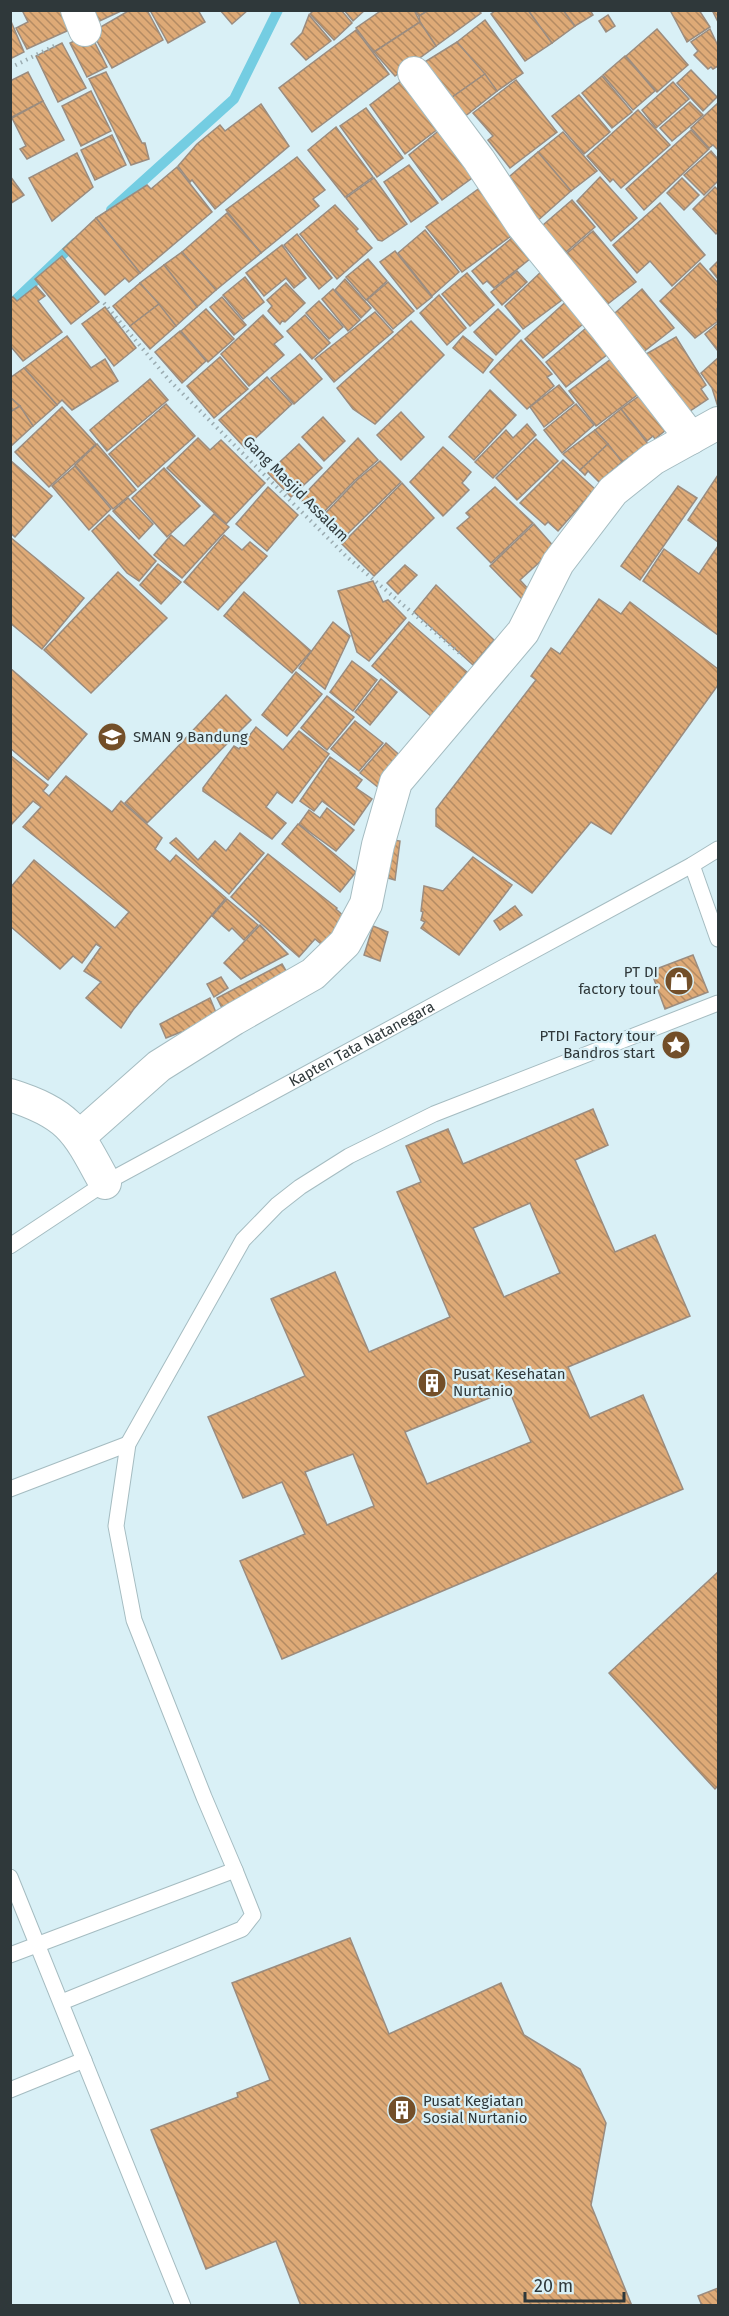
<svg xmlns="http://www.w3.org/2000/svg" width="729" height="2316" viewBox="0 0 729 2316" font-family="'Fira Sans',sans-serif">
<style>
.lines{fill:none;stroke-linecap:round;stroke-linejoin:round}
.stream{stroke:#74cde2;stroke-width:10}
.building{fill:url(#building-back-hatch);stroke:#9b8c7f;stroke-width:1.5;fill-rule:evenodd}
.lane-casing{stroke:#a5bcc1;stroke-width:17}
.street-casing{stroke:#a5bcc1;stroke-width:34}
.path{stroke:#9bacb1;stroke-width:4;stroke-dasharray:1.5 4.5;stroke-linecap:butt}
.lane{stroke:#fff;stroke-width:15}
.street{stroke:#fff;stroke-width:32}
.labels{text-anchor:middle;stroke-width:4.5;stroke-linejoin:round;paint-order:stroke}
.street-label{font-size:15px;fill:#2f383a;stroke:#d9f0f6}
.poi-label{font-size:15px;fill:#2f383a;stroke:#d9f0f6;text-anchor:start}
</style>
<defs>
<pattern id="building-back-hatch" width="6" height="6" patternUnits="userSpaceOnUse" patternTransform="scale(1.5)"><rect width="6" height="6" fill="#deaa77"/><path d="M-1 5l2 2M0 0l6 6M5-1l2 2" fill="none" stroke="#b48b63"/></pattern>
</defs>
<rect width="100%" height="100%" fill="#d9f0f6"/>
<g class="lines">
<g class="stream">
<polyline points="111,210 234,99 278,10"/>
<polyline points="10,305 75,243"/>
</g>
</g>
<g class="building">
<polygon points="22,10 74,10 80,25 27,49 16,28 28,22"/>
<polygon points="83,10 121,11 91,25"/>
<polygon points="130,10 147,10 163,40 112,68 92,32"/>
<polygon points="150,10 198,10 205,22 168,43"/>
<polygon points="220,10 248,10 232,24"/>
<polygon points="314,10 341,10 352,23 334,40 310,14"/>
<polygon points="344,10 365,10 353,21"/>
<polygon points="382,10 414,10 420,22 374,52 356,28"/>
<polygon points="414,10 429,10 419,16"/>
<polygon points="429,10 479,10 481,13 436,46 420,22 419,16"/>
<polygon points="496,10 528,10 552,43 525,61 491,14"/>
<polygon points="528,10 563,10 575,26 552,43"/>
<polygon points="563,10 590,10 593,15 575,26"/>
<polygon points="670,10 699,10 710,27 687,42"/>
<polygon points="712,10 718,10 718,22"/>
<polygon points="309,15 331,41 306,60 291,44 302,33"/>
<polygon points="608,15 615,26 606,32 599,21"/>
<polygon points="10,19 24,52 10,59"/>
<polygon points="485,20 523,73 497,91 457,42"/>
<polygon points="420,22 436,46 395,76 374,52"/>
<polygon points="657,29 688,65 657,92 626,56"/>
<polygon points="710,29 718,46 718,66 713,69 711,67 708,69 694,55 698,51 691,42"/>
<polygon points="356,30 389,74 312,132 279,88"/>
<polygon points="90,33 107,67 87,77 70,43"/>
<polygon points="457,42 485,74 441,105 415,68"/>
<polygon points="62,43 86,88 58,102 36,56"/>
<polygon points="625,56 655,91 633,110 603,75"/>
<polygon points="691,70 717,97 703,111 677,83"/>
<polygon points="28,72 43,101 10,118 10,81"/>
<polygon points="106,72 142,143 145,143 149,159 131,165 89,79"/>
<polygon points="410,74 447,122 405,154 370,105"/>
<polygon points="485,74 497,91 454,125 441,105"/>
<polygon points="602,76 632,112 612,128 582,93"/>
<polygon points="516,80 557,132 510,168 488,140 493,136 473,113"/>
<polygon points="673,82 689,99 656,128 642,110"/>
<polygon points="91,91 111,131 81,146 62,106"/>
<polygon points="579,95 610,132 584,154 552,116"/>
<polygon points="43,101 64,140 27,159 20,149 26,146 12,118"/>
<polygon points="690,102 703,115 672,141 660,128"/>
<polygon points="718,103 718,150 713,145 709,148 691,128"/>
<polygon points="261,104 289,146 215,209 192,180 190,182 178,166 197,144 220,125 225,131"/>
<polygon points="366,108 403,158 377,177 340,126"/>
<polygon points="638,110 670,145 621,188 613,179 610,182 587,156"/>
<polygon points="447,124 483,170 442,200 409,155"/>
<polygon points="336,127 373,177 345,197 308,150"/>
<polygon points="691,130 709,149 644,210 626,189"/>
<polygon points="563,132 597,171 571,191 538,152"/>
<polygon points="112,135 126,165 95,180 81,150"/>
<polygon points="711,151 718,159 718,181 704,195 684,175"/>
<polygon points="538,152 571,191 535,223 502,183"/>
<polygon points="77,153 93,187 52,221 29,178"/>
<polygon points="297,157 325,190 313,199 319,206 261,253 226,210"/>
<polygon points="409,165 438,203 411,222 384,182"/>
<polygon points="177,167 212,212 140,273 96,218 147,185 151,189"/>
<polygon points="10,176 24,195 10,204"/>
<polygon points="600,177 637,218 611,241 577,201"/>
<polygon points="374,178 407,224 382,241 378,240 346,198"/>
<polygon points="682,178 699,195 684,210 667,193"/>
<polygon points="481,187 514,234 462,272 426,227"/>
<polygon points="715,187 718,190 718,232 716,234 693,209"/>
<polygon points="572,200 595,227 558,259 536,231"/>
<polygon points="660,203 705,255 672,286 650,261 637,273 613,245"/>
<polygon points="335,205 358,229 356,231 372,248 337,279 300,234"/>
<polygon points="227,213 261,253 216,290 182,252"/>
<polygon points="96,218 140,273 129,282 125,278 105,295 63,249"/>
<polygon points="425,230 459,272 432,296 398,253"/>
<polygon points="593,231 636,282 600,310 559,260"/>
<polygon points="518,233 536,254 494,288 487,281 483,284 472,271"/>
<polygon points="297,234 332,278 319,289 284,245"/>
<polygon points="282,245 306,278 294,288 286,278 264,296 246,273"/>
<polygon points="395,251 432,297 417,309 380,262"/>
<polygon points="182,252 216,290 197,307 164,265"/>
<polygon points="62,256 99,302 71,324 35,279"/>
<polygon points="368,259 387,281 366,300 346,277"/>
<polygon points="718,261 718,279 710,269"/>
<polygon points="700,263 718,283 718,307 717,309 718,321 695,338 660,301"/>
<polygon points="164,265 197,307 176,326 140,283"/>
<polygon points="517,271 527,282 502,305 491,292"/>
<polygon points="542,271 570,294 523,329 505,306"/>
<polygon points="467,273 494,305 470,326 442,294"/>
<polygon points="245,277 264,302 243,319 223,295"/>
<polygon points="345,279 371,308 361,318 335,290"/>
<polygon points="388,282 414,311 393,329 367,300"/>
<polygon points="140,283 159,304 130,326 113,306"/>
<polygon points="286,283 305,303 285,322 282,321 280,324 268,311 272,306 267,300"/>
<polygon points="36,286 45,296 38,301 62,332 23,361 12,348 10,349 10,299 13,297 17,301"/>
<polygon points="333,289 360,320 348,331 322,299"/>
<polygon points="642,289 674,328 637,357 607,320"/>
<polygon points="439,295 466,328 447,345 420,313"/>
<polygon points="222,297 246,325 234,335 210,307"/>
<polygon points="571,297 590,318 543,358 525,339"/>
<polygon points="319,301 343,327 329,339 306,313"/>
<polygon points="159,304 176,326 150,349 130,326"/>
<polygon points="105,307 136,348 114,366 82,324"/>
<polygon points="206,309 234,339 208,362 181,331"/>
<polygon points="498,309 520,331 496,355 474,332"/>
<polygon points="375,312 393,332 334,382 315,359"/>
<polygon points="263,315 283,337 274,344 284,355 249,386 221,354"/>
<polygon points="305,315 330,343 312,359 287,331"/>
<polygon points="411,321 444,355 375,424 353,409 337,388"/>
<polygon points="592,323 613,350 566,387 546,362"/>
<polygon points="718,323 718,351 705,334"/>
<polygon points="180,331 206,361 182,383 155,352"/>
<polygon points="67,336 91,368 105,359 118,381 72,410 62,400 57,405 24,368"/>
<polygon points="463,336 493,360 483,373 453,348"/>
<polygon points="676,337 706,385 701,389 708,399 684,415 672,405 646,354"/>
<polygon points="521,340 552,374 547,377 554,386 527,409 490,372"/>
<polygon points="300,354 322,379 294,404 271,378"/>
<polygon points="220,357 248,389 214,418 187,386"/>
<polygon points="718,358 718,407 712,388 701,373"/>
<polygon points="611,359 640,393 596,426 569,391"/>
<polygon points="24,368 57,405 33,426 10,397 10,378"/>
<polygon points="267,377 292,404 245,448 219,420"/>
<polygon points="150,379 168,400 107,451 90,430"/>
<polygon points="559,385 574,403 544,427 530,407"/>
<polygon points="490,390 516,415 474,460 449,437"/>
<polygon points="646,391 672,425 655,439 653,436 647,441 621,409"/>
<polygon points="10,397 20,406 10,412"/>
<polygon points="166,404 195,436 138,487 109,454"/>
<polygon points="576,404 594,425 562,453 544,430"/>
<polygon points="20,406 33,426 10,447 10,412"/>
<polygon points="62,407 96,444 49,487 15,452"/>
<polygon points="621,409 648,444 622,462 595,430"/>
<polygon points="401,412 424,437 401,460 377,435"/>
<polygon points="323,417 345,441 324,461 302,437"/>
<polygon points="527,424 536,435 493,478 475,462 506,430 513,438"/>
<polygon points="595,430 608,444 580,470 563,454"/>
<polygon points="198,438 210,450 221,440 265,483 226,524 167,468"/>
<polygon points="358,438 378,460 355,480 319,517 300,499"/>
<polygon points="536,439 558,461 517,500 496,478"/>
<polygon points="97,444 136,490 113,509 75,465"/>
<polygon points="299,444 322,468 291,497 268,473"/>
<polygon points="608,444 622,462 599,482 588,471 585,475 580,470"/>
<polygon points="443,447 471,472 462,483 469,490 443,516 410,482"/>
<polygon points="10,460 52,496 15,537 10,533"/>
<polygon points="563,460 595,489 558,531 548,522 545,525 520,503"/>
<polygon points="380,461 401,482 340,541 319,520 357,480"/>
<polygon points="75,466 111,509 89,530 52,486"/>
<polygon points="164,468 200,506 167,537 132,498"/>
<polygon points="718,475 718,542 688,520"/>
<polygon points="402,483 434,518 374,576 342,544"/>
<polygon points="678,486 697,498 640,580 621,566"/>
<polygon points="268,487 298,515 267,551 236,524"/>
<polygon points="495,487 533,523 491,563 457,528 470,517 466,513"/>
<polygon points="128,498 153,524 139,539 113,511"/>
<polygon points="214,514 229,527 182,578 154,555 171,535 184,546"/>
<polygon points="109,515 156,561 139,581 127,573 92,531"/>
<polygon points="534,524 555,548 520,580 531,592 523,600 490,566"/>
<polygon points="224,535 242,550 250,542 267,556 218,610 184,582"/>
<polygon points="10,537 84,598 42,649 10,623"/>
<polygon points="718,546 718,635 643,581 664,549 699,574"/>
<polygon points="158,564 181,582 161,604 140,585"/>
<polygon points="405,565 417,575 398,594 387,583"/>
<polygon points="118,572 167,618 91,693 44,650"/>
<polygon points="373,581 383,602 388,600 406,618 369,661 357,652 338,591"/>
<polygon points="436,585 494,640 473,665 414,612"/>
<polygon points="244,592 311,651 292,673 224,616"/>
<polygon points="599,599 621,614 630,602 718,669 718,685 611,834 591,822 532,893 436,826 436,809 536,680 531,676 551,648 560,654"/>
<polygon points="333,622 350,636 325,689 299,668"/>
<polygon points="409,622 467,672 432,717 372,666"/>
<polygon points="352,661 377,680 353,711 330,692"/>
<polygon points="10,668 87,734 48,780 10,748"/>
<polygon points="296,672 322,694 287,736 262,715"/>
<polygon points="381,679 397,692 370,725 355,712"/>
<polygon points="226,695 251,720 147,823 125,803"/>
<polygon points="327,696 354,717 327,750 301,728"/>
<polygon points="355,721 383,743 359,771 331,749"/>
<polygon points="256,727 283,750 299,731 329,754 292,803 277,792 266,807 286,823 272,839 203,791 203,788 234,746 239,749"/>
<polygon points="386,743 404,759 379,788 360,773"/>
<polygon points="10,755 48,785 43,791 49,796 66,776 112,812 121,801 162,838 155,849 170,862 176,855 226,898 133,1010 121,1028 86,998 101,982 84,971 101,947 96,944 82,963 73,956 60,969 10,926 10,888 34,860 115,928 129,912 23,827 41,807 33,801 10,826"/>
<polygon points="330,757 362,780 356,788 372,799 354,825 322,801 314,811 300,801"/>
<polygon points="327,808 354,830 336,851 299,824 309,810 320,818"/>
<polygon points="298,824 356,872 340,892 282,844"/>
<polygon points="240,833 264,853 229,894 170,843 176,838 198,860 215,841 226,851"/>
<polygon points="388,839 400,841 395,880 384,877"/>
<polygon points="268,854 337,908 336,909 349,921 326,948 315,939 299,957 231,897"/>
<polygon points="473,857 512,885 459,955 421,928 425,922 421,920 423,912 421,911 424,886 443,891"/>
<polygon points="227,899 258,925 244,940 232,928 229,931 212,916"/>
<polygon points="515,906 522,915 500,930 494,921"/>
<polygon points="260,925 288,954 241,979 224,963"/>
<polygon points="373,926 388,932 380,961 364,955"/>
<polygon points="693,955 708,992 665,1009 651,971"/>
<polygon points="282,964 292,981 225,1014 217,998"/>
<polygon points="221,977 228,988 214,997 207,984"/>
<polygon points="210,998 219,1020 184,1037 181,1032 166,1038 160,1024"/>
<path d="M593,1109L608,1145L575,1160L615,1252L655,1235L690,1316L568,1367L590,1418L643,1395L683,1489L282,1659L240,1561L305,1534L282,1482L243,1498L208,1417L305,1376L271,1299L335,1272L369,1352L450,1317L397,1192L421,1182L406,1146L448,1129L463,1164ZM530,1203L560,1273L504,1297L473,1228ZM509,1390L531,1442L427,1484L405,1432ZM353,1454L374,1506L327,1525L305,1472Z"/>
<polygon points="718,1572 718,1786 715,1789 609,1673"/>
<polygon points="350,1938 389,2034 501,1983 524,2035 580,2069 606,2123 591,2205 632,2306 301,2306 276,2241 206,2269 151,2130 238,2097 237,2093 270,2080 232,1983"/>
<polygon points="718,2288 718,2306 702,2306 698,2296"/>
</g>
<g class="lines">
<g class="lane-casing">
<g id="lane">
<polyline points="692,865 718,939"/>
<path id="s1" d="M10,1246L105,1183L692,865L718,849"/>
<polyline points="10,1489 128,1444"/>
<polyline points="10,1877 183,2306"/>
<polyline points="10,1955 235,1870 204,1797 134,1620 116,1526 128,1444 243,1240 277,1205 300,1187 349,1156 434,1114 718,1003"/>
<polyline points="62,2002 242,1929 253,1915 235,1870"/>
<polyline points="10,2090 84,2060"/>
</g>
</g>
<g class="street-casing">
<g id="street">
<polyline points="77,10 85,30"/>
<polyline points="414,73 479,160 523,226 606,328 691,438"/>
<path d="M10,1095C70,1114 77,1131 105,1183"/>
<polyline points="80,1136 159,1066 234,1019 313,974 345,943 366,904 378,845 396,782 523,632 558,563 613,491 653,459 718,423"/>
</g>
</g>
<g class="path">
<polyline points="10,68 58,44"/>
<polyline points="104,303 169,380 347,557 463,656"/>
</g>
<use href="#lane" class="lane"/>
<use href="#street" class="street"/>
</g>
<defs>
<g id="school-disc" transform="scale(1.5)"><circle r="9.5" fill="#734f29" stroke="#d9f0f6"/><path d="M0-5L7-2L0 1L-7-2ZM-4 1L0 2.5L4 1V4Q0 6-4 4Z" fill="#fff"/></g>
<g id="shop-disc" transform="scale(1.5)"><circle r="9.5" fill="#734f29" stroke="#d9f0f6"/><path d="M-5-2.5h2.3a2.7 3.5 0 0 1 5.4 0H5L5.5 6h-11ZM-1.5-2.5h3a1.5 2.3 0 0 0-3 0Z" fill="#fff"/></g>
<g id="sight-disc" transform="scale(1.5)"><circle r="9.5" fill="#734f29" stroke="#d9f0f6"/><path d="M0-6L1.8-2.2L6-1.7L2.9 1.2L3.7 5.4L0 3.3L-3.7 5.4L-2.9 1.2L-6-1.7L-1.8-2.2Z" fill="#fff"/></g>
<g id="building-disc" transform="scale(1.5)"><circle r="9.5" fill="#734f29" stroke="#d9f0f6"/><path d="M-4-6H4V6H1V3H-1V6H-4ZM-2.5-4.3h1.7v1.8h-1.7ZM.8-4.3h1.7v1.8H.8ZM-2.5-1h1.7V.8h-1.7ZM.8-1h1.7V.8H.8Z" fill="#fff"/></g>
</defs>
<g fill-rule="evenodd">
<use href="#school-disc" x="112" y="737"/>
<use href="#shop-disc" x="679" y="981"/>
<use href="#sight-disc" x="676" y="1045"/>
<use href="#building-disc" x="432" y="1383"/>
<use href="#building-disc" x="402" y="2110"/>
</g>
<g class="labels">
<g class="street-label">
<text transform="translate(296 489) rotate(45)" y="5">Gang Masjid Assalam</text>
<text dy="5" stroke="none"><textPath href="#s1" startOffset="406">Kapten Tata Natanegara</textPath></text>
</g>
<g class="poi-label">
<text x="133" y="742">SMAN 9 Bandung</text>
<text x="658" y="977" text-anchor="end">PT DI<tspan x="658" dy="17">factory tour</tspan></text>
<text x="655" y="1041" text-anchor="end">PTDI Factory tour<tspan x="655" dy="17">Bandros start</tspan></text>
<text x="453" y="1379">Pusat Kesehatan<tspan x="453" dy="17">Nurtanio</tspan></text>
<text x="423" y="2106">Pusat Kegiatan<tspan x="423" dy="17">Sosial Nurtanio</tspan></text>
</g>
</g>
<rect width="729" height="2316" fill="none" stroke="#2f383a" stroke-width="24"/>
<path d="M525 2292v9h99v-9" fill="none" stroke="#2f383a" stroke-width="3"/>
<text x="534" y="2292" font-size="18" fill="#2f383a" stroke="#d9f0f6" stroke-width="4.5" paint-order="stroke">20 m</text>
</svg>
